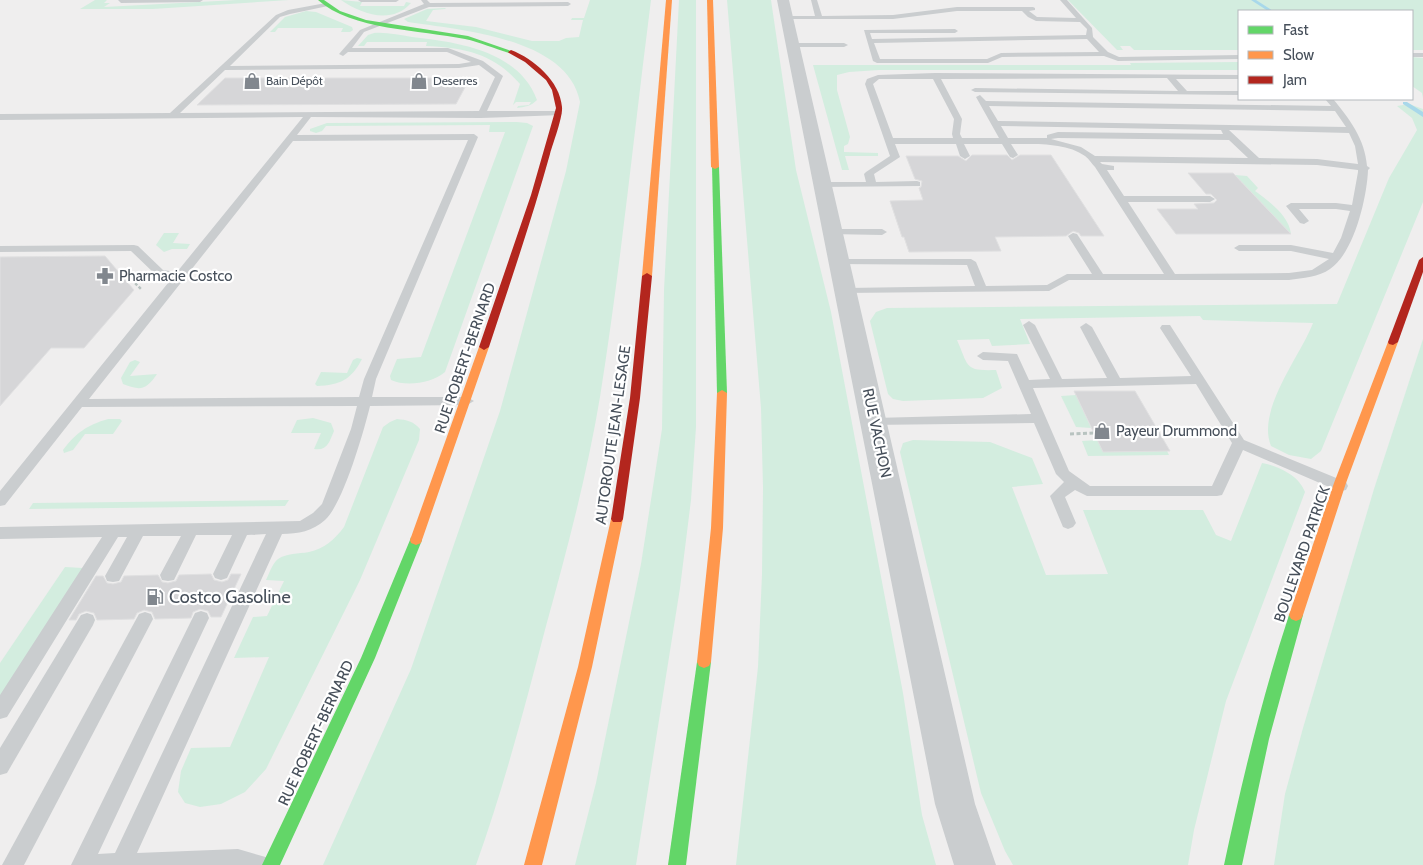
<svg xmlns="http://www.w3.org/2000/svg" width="1423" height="865" viewBox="0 0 1423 865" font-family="Cabin,sans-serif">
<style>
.green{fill:#d3eddf}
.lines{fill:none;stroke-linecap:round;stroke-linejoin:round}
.stream{fill:#a8d8ea;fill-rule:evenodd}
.building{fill:#d6d6d8;stroke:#e0e0e1}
.path-far1{stroke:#b8c3c0;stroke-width:2.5;stroke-dasharray:3 2;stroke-linecap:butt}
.path{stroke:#b8c3c0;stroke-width:3;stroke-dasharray:4 2.5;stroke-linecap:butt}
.lane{fill:#cacdcf;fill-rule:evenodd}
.street{fill:#cacdcf;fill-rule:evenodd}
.fast{fill:#63d668;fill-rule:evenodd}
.slow{fill:#ff974d;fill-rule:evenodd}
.jam{fill:#b3261e;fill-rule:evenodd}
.labels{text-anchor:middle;stroke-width:4.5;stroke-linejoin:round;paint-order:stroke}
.far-poi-label{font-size:12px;fill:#464f5a;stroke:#fff;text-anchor:start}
.poi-label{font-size:15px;fill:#464f5a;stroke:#fff;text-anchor:start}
.street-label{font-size:15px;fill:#464f5a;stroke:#fff}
.near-poi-label{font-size:18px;fill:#464f5a;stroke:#fff;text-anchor:start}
</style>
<rect width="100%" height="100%" fill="#efeeee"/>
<g class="green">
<polygon points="95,0 107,0 104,3 110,3 104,7 237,0 289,0 153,9 80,9"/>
<path d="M341,0L362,2L360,6H404L406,2L411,3C392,25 361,14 341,0Z"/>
<path d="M590,0H651C634,132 621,265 600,397C587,475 567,550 546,626C525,706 504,787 476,865H323L411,669L500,411L566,171L580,102C568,37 458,30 408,22L404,19L427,9L446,8L445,9L433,10L426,21L476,27L532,41H559L566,38L579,37L583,20H571L572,18H584Z"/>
<polygon points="679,0 696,0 696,427 691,500 680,588 636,865 575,865 596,783 641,564 662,429 664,290"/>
<polygon points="727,0 771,0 796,170 831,312 903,693 922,815 936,865 736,865 758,667 762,574 763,488 761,408"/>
<polygon points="1068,0 1423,0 1423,50 1412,50 1412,11 1239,11 1239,50 1134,50 1130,46 1120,46 1123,50 1117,50"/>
<polygon points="306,11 316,12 352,27 353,30 350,32 341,32 343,28 278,28 275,32 270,32 285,17"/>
<path d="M374,33C386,32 400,35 412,37C458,42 519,51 537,100C531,106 525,107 517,108L518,106L529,105L531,102H516L513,105L520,84C493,53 465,48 426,46L427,42H367L364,46H358L368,35Z"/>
<polygon points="1412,57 1423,58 1423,98 1422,93 1412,86"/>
<polygon points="1239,62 1239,70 879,70 849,72 837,75 837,90 850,137 848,144 844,146 844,152 878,153 878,156 845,156 849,170 842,170 813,65 1131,65 1130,63"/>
<path d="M1409,104L1423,109V202L1321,451L1311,459L1289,455L1271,446C1256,410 1301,355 1313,323L1203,320L1200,316L1020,319L1030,344L992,346L989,339L957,340C969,367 964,371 996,370L1002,388L983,398L903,401L893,399L888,394L870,321L876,312L887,308L1337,304L1389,178L1417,130L1412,118L1397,106Z"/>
<path d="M517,122L527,123L533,126L445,372C433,383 406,387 391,380L390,376L397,359L421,357L505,132H489L490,125L326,126L322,131L316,133L310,131V129L327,123Z"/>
<path d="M1235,175L1247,176L1258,188L1255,191C1270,202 1289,216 1291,234Z"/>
<polygon points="164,233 179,233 173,243 190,244 187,249 172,249 164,252 156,245"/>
<polygon points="1423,339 1423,865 1274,865 1285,794 1303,728 1374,489"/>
<path d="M357,358L362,359C351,380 340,385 317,386L315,384L321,372L347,373L353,360Z"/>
<path d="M135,360L140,362L130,376L157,374C146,390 141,391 123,384L121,378L130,362Z"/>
<polygon points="1076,395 1091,428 1076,427 1061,396"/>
<path d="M313,418L331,423L334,431C329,442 328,451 314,449L321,433H291L297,420Z"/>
<path d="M108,419H120L122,421L113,434H85L73,450L64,453L63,450C76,433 87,425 108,419Z"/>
<path d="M397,419C407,420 413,421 420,429L419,440L360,580L266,769L245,792L221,804L200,807L185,803L178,792L181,771L191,748L230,747L269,657L234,658L253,617L267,616L284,581L266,580C269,574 272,564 278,559C287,553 298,554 309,552C324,549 335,539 344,527L383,427L390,422Z"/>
<path d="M913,440L990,442L1032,458L1043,484L1012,487L1046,575L1108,574L1083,510H1203L1216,535L1231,541L1262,463C1278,466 1299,475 1305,492L1226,701L1194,830L1188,865H1013L1005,851L981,793L900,452L903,443Z"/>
<polygon points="1098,440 1103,452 1167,451 1169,455 1088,456 1082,441"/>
<polygon points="289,500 285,506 29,509 33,503"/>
<polygon points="65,567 83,568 0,697 0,663"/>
</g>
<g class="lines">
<g class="stream">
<polygon points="1251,0 1256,0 1273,11 1268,11"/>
<polygon points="1403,102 1407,102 1423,112 1423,117 1403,104"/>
</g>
</g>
<g class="building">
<polygon points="225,78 470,78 456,104 197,105"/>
<polygon points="972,155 1007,155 1012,160 1020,155 1051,155 1104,236 1081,236 1079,233 1073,231 1066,236 995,237 1001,251 909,252 904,237 902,237 890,201 923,200 919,188 921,187 922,181 915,179 906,156 958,156 966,161"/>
<polygon points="1188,173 1233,173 1291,234 1176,234 1157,209 1198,209 1194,204 1214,203 1217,200 1211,194 1206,194"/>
<polygon points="105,256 134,290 84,348 51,348 0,406 0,257"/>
<polygon points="1074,391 1135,391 1170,451 1103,452"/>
<polygon points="211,574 214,580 222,582 228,580 231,574 241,574 221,617 211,617 208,611 200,609 193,612 191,618 155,619 152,612 144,610 137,613 134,619 97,620 94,613 86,611 79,614 76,620 69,620 96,576 103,576 107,583 113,584 121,582 124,576 158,575 162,582 168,583 176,581 179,575"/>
</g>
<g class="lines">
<polyline class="path-far1" points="121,269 141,289"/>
<polyline class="path" points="1070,434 1094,433"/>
<g class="lane">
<polygon points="118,0 203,0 200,2 121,3"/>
<polygon points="358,0 399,0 396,2 361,2"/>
<path d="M421,0H427L430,3L568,2L571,4L568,6L429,7L364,32L352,48H448L483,61L503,76L487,111H558L562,113L561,115L481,118L311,117L297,135L474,134L478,137L376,379L372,397H467L474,401L467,405L370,406C364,431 343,504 325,520C313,531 298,534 282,534L137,853L238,849L269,858L273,865H71L195,613L201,611L207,613L209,618L98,854L115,853L266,534L247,535L227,578L221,580L215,578L213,574L232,535H196L174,580L168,581L162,580L160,575L181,536H143L119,581L113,582L107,581L105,576L127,537H118L7,717L0,719V695L102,537L0,539V527L300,521L313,513L322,504L351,429L357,406L82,407L5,505L0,506V491L172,278L156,275L131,251L0,252V246L134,245L138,246L163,270L177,272L303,117L0,120V114L170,113L276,15L288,10L326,3L329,5L328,6L290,14L280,17L230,66L459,64L471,62L447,52H348L343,56L339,54L360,30L424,4ZM479,65L495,77L479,111L180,113L225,70L459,68ZM468,140L364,379L359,397L89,399L293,141Z"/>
<path d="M811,0H817L822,16L893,15L957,7H1033L1035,8V10L1029,11L1037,17L1076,18L1060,0H1067L1092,28L1093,37L1108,52L1119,57L1239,55V59L1118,61L1104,56L1002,57L988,63H877L873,61L864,30L955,29L958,31L955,33H870L872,39L1086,35L1087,29L1080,22L1036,21L1028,17L1022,11H957L893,19H786L785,18L788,16H815ZM1087,39L1099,52L1001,53L987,59H880L874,43Z"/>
<polygon points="792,43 844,43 848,45 844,47 795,47 791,45"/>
<rect x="1412" y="53" width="11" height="4"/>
<path d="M935,73L1239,75V79H1176L1187,91H1239V95L975,92L971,90L975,88L1178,91L1167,78L941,79L962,119L960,134L962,138H999L976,97L980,95L986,101L1331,106L1325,99H1333C1349,118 1365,139 1367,166L1370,168L1368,170C1367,198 1354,253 1330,269C1319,277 1303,278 1289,280H1069L1049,291L843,293L841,291L843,289L847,288L975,286L967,265L836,264L835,262L840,259H971L976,262L986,286L1047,285L1067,274H1092L1068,236L1073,233L1077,234L1103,274H1164L1095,167C1092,164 1089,159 1085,156C1066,142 1033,144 1011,144L1018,155L1013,158L1010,157L1002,144H964L970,156L965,159L960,156L956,144H895L900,157L874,174L876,182L917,181L920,182V186L821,187L819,185L824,182H866L864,174L866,172L890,156L865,84L867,79L878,75ZM879,79H933L954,119L952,134L953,138H893L873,84ZM989,106L1335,111L1346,127L998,121ZM1001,126L1221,130L1223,134L1058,132L1047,135V138H1008ZM1229,130L1349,133L1355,146L1358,164L1317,159L1259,158ZM1058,138L1229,140L1248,158L1095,156L1081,147L1051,139ZM1100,162L1317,165L1358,170V172L1352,205L1336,203H1291L1286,206L1300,223L1304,224L1309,221L1299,209H1336L1350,211L1341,238L1333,253L1291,245H1239L1234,248L1239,251H1291L1329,259L1312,270L1289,273L1175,274L1128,202H1210L1215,199L1210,196H1124L1107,170H1114V166L1102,164Z"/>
<polygon points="834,229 882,229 887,232 882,235 830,234 829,232 830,230"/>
<path d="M1029,321L1035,325L1062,379L1107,378L1080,327L1086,323L1092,327L1120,378L1191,376L1160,328L1162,325H1170L1244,440L1346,482L1348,486L1346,490L1341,491L1336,490L1243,450L1224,491L1222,495L1217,496H1087L1075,490L1065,497L1076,523L1073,527L1068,529L1063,527L1050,496L1064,482L1056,474L1034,423L869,425L867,422L869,419L874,418L1031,414L1008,361L983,360L977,356L983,352L1017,354L1029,380L1050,379L1023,325ZM1196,384L1232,443L1212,486H1090L1069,471L1033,388Z"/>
<polygon points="145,612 151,614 153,619 24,865 2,865 139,614"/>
<polygon points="87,613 93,615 95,620 93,625 7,773 0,775 0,748 81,615"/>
</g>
<polygon class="street" points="777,0 789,0 975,804 996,865 954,865 935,804"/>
<g class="fast">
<path d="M318,0H324L340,11L366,20L468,36L514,52L509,53C495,49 480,42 465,39C421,30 351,30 318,0Z"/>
<polygon points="712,165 719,167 727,393 722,396 717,393"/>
<polygon points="416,535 421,537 422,540 375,658 280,865 262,865 361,658 410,540 411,537"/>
<path d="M1296,609L1301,611L1303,615L1269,739L1242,865H1224C1242,781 1262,697 1289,615L1291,611Z"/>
<polygon points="704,656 709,658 711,662 686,865 668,865 697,662 699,658"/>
</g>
<g class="slow">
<polygon points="666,0 672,0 652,276 647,279 642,276"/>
<polygon points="707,0 713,0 719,167 715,169 711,167"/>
<polygon points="1393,339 1398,342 1346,483 1303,615 1301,619 1296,621 1291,619 1289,615 1334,483 1388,342"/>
<polygon points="484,344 489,347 422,540 421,543 416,545 411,543 410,540 479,347"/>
<polygon points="722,390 727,393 723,528 711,662 709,666 704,668 699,666 697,662 711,528 717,393"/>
<polygon points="617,514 621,516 623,519 592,667 542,865 524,865 578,667 611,519 613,516"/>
</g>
<g class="jam">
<path d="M511,50C534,59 560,81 562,107C563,117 553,143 550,154C532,219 510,283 489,347L484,350L479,347L531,195L556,108L552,90L546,80L525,62L509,53L508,52Z"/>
<polygon points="1423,257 1423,272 1398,342 1393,345 1389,344 1388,342 1419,260"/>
<polygon points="647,273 652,276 640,398 623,519 621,522 613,522 611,519 630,398 642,276"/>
</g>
</g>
<defs>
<g id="shop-bare" transform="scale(1.35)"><path d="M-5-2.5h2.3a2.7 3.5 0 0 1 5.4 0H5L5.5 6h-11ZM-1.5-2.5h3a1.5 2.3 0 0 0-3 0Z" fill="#81878e" stroke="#fff" stroke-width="2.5" paint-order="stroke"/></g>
<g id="pharmacy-bare" transform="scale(1.35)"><path d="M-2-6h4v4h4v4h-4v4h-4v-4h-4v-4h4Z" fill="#81878e" stroke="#fff" stroke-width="2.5" paint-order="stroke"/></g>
<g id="fuel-bare" transform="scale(1.35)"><path d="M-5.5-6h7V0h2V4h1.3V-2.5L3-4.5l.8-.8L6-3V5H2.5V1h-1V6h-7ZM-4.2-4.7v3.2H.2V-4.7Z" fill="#81878e" stroke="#fff" stroke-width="2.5" paint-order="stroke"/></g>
</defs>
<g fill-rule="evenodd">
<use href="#shop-bare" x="252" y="81"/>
<use href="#shop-bare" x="419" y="81"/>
<use href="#pharmacy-bare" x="105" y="276"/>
<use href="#shop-bare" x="1102" y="431"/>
<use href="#fuel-bare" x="155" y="597"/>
</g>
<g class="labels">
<g class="far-poi-label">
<text x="266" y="85">Bain Dépôt</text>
<text x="433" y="85">Deserres</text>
</g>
<g class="poi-label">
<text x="119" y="281">Pharmacie Costco</text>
<text x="1116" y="436">Payeur Drummond</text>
</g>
<g class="street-label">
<text transform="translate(465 358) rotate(-71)" y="5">RUE ROBERT-BERNARD</text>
<text transform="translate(877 433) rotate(78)" y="5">RUE VACHON</text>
<text transform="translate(613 435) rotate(-82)" y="5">AUTOROUTE JEAN-LESAGE</text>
<text transform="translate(1302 554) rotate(-71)" y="5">BOULEVARD PATRICK</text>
<text transform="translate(316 733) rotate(-65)" y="5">RUE ROBERT-BERNARD</text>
</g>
<g class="near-poi-label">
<text x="169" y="603">Costco Gasoline</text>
</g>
</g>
<rect x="1238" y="10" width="175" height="90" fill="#ffffff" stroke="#b5b9bd"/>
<rect x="1248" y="26" width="25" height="8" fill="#63d668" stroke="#b5b9bd"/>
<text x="1283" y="35" font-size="15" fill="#464f5a">Fast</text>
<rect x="1248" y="51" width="25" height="8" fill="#ff974d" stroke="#b5b9bd"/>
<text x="1283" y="60" font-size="15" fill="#464f5a">Slow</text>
<rect x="1248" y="76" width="25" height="8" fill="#b3261e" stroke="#b5b9bd"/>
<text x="1283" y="85" font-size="15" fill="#464f5a">Jam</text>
</svg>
